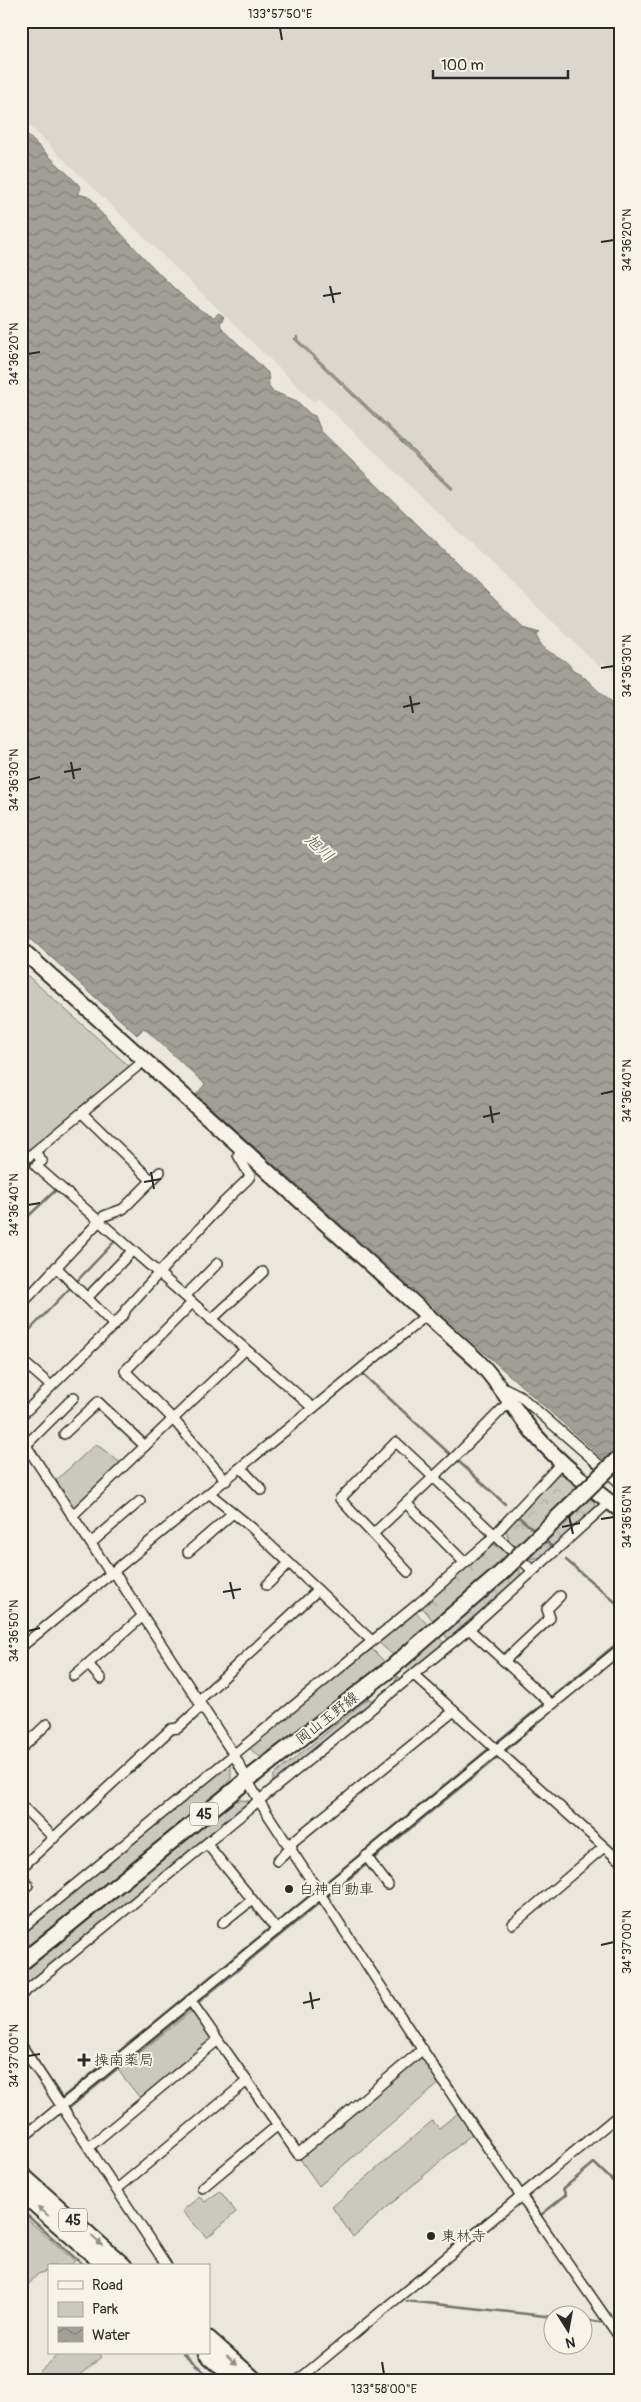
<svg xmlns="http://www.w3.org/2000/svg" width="641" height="2402" viewBox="0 0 641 2402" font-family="Pangolin,'Klee One',sans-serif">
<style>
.built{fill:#dbd7ce}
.green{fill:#cbc8bf;stroke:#7b7a75}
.forest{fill:url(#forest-crowns);stroke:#7b7a75}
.water{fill:url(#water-waves);stroke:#72716c}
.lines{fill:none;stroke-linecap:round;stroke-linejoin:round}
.stream{stroke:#72716c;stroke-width:2.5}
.street-casing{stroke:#2b2b2b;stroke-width:12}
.secondary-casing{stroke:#2b2b2b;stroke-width:18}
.primary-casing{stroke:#2b2b2b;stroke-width:19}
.street{stroke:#f7f3e8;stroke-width:9}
.secondary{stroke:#f7f3e8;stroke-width:14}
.primary{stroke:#f7f3e8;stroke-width:15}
.primary-bridge-casing{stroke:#2b2b2b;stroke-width:19;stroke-linecap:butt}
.primary-bridge{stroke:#f7f3e8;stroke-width:15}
.oneway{fill:#918f8a}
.ticks{fill:none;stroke:#2b2b2b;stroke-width:2}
.poi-dot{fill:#2b2b2b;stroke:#f7f3e8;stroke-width:2}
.labels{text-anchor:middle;stroke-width:4;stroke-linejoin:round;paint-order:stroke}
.shield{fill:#f7f3e8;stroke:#686764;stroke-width:1}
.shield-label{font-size:14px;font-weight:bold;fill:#2b2b2b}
.street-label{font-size:15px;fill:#2b2b2b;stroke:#f7f3e8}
.poi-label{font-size:15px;fill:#2b2b2b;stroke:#f7f3e8;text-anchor:start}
.water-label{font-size:16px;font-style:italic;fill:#555451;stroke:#f7f3e8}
.neatline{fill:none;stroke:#2b2b2b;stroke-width:2}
.ticks-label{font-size:12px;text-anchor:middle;fill:#2b2b2b}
</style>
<defs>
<pattern id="forest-crowns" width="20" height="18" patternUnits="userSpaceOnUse" patternTransform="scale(1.25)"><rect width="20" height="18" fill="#cbc8bf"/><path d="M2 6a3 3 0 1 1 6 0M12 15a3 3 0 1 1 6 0" fill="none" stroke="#aeaca4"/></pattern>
<pattern id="water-waves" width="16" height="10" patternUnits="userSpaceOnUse" patternTransform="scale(1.25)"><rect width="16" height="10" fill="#a29f98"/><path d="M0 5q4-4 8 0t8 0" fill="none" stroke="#84827c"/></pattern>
</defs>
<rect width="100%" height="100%" fill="#ebe7dd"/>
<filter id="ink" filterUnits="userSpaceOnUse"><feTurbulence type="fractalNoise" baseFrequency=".02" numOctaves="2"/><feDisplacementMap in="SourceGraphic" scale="10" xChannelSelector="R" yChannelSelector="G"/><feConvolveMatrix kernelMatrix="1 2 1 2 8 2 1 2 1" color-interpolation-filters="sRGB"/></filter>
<g filter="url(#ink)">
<polygon class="built" points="21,21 620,21 620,678 603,662 599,666 318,398 314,402 21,118"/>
<g class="green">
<polygon points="21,970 130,1067 129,1070 23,1157 21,1155"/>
<polygon points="96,1444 122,1464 76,1509 56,1480"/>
<polygon points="415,1611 444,1643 411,1671 377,1641"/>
<polygon points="372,1649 386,1663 339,1702 260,1757 249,1748"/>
<polygon points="397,1676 401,1680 272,1786 274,1775 368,1699 373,1700 395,1682"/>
<polygon points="228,1765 231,1766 231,1778 222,1790 21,1955 21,1934 24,1931"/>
<polygon points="242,1800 248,1801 249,1804 21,1991 21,1972 24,1969 171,1847 236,1801"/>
<polygon points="193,2010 212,2038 140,2098 118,2070"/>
<polygon points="423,2055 441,2082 319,2186 300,2159"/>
<polygon points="458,2113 473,2133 353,2237 332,2207 432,2121 439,2128"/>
<polygon points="220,2191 236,2212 207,2238 182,2211 199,2197 205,2202"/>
<polygon points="21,2214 75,2261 69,2266 49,2266 49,2270 38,2274 28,2285 21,2278"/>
<polygon points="60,2353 99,2353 102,2357 72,2381 42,2381 38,2373"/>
</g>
<g class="forest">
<polygon points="562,1474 566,1475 594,1502 595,1509 543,1557 531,1559 509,1541 506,1530 509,1524 557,1475"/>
<polygon points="493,1544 501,1547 520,1568 520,1576 448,1639 421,1606 488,1547"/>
</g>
<g class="water">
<path d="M21,129L78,184L81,189L77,194C87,196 94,197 98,210C124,234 186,309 214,317L219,313L224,317L220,324L222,328L268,373L269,386L272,391L297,401L310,414L315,416L321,431L524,628L540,633L536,635C545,658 562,652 573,670L581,674L620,712V1474L196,1095L205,1084L144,1028L137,1035L21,930Z"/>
<polygon points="297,336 298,340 453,488 451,490 294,339"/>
</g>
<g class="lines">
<g class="stream">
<polyline points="21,1172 35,1161 36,1162"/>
<polyline points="21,1223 57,1189"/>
<polyline points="76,1282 116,1240"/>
<polyline points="21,1339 71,1287"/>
<polyline points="345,1376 356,1368 452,1456"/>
<polyline points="456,1459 505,1504"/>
<polyline points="520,1518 535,1531"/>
<polyline points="543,1538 551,1546"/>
<polyline points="566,1560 620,1606"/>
<polyline points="504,1752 545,1716"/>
<polyline points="329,1880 620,1641"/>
<polyline points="391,1994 512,2175"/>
<polyline points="21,2036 62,2098"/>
<polyline points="62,2098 313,1893"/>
<polyline points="68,2109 500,1755"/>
<polyline points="529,2198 541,2215 566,2195 563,2189 594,2163 620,2188"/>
<polyline points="21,2210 84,2266"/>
<polyline points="407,2301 554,2317"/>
<polyline points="584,2320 603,2322"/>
<polyline points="183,2353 214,2381"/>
<polyline points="320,2356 620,2108"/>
</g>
<g class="street-casing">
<g id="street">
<polyline points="82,1113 150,1179"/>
<polyline points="35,1152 42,1161 36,1166 313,1408"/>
<polyline points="21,1163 145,1060"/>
<polyline points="56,1267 114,1325 124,1314 126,1309 222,1204 248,1179 250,1176 238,1155 243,1148"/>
<polyline points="185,1296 218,1263"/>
<polyline points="87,1298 132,1251"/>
<polyline points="192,1303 125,1371 173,1419 226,1481"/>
<polyline points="21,1305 104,1216 123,1209 160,1172"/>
<polyline points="211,1320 263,1272"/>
<polyline points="27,1365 51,1386"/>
<polyline points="501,1386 519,1395 620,1483"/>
<polyline points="21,1416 114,1325"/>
<polyline points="64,1434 98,1402 145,1446"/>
<polyline points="21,1438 111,1574 116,1575 234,1755 259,1801 476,2131 620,2338"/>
<polyline points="26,1445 74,1397"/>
<polyline points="241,1468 262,1490"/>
<polyline points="210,1494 252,1528 372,1641"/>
<polyline points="406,1503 465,1563"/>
<polyline points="72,1516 245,1350"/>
<polyline points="373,1534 457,1455 511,1400"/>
<polyline points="91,1543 140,1501"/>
<polyline points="188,1552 233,1513"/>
<polyline points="408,1572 340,1499 396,1442 532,1570"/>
<polyline points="267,1585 289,1563"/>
<polyline points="469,1629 551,1704"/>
<polyline points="21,1647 428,1314"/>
<polyline points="504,1661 550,1618 547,1609 560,1596"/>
<polyline points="88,1664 101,1679"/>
<polyline points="414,1675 620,1861"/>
<polyline points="74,1676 143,1616"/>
<polyline points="198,1701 318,1590"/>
<polyline points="21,1749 47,1724"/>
<polyline points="21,1812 25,1809 54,1838"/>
<polyline points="207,1844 277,1930"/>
<polyline points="290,1844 454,1711"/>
<polyline points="366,1856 388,1885"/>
<polyline points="277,1861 292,1847"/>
<polyline points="21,1868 171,1729 178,1728 201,1707"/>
<polyline points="21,1877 28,1885 21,1891"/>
<polyline points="223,1923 252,1900"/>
<polyline points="513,1924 604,1847"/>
<polyline points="21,1929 419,1603 486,1544 562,1462"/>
<polyline points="21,1995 469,1629 609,1502"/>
<polyline points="21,2045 167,2266"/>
<polyline points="247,2081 298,2154 423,2049"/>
<polyline points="21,2139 620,1649"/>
<polyline points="89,2147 218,2040"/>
<polyline points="202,2188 278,2125"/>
<polyline points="117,2189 247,2081 190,2000"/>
<polyline points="297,2381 620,2114"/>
</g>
</g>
<g class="secondary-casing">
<path id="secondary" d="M21,949L477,1360C500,1383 515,1412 536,1436C561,1464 590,1487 620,1510"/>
</g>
<g class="primary-casing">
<g id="primary">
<polyline points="21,1963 247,1780 390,1669"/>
<polyline points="21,2174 124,2266"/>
<polyline points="21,2192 106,2266"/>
<polyline points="209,2339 256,2381"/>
<polyline points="206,2353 237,2381"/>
</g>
</g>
<use href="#street" class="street"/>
<use href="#secondary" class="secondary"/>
<use href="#primary" class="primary"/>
<g class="primary-bridge-casing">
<polyline id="primary-bridge" points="390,1669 499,1575 620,1457"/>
</g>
<use href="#primary-bridge" class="primary-bridge"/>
</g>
<defs><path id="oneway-solid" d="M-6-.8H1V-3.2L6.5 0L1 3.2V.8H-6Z" transform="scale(1.25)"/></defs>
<g class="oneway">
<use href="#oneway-solid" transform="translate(43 2211) rotate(-139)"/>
<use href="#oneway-solid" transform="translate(97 2241) rotate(42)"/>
<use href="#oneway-solid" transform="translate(232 2360) rotate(41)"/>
</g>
</g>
<path class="ticks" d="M280,28L282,40M601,242L614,240M330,286L334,303M323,296L341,293M28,354L40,352M601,668L614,666M410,696L413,713M403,707L420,703M71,762L74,779M64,772L81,769M28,780L40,777M601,1094L614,1091M490,1106L493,1123M483,1117L500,1113M151,1172L154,1189M144,1182L161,1179M28,1205L40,1203M569,1516L573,1534M601,1519L614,1517M562,1527L580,1523M230,1582L234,1599M223,1592L241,1589M28,1631L40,1628M601,1945L614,1942M310,1992L313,2009M303,2003L320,1999M28,2056L40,2054M382,2362L384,2374"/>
<g class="poi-dot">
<circle cx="289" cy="1889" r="5"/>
<path d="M81.5 2052.5h5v5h5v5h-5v5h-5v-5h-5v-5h5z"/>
<circle cx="431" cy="2236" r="5"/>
</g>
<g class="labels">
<g class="shield">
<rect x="190" y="1802.5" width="28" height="23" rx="4"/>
<rect x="59" y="2208.5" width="28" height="23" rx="4"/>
</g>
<g class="shield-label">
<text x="204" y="1819">45</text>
<text x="73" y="2225">45</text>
</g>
<g class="street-label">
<text transform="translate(327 1718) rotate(-38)" y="5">岡山玉野線</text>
</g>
<g class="poi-label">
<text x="299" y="1894">白神自動車</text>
<text x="94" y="2065">操南薬局</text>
<text x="441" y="2241">東林寺</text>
</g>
<g class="water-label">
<text transform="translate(320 847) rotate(43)" y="6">旭川</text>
</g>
</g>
<rect width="641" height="2402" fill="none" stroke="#f7f3e8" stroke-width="55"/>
<rect x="48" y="2264" width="162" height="90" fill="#f7f3e8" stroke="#a5a39c"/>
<rect x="58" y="2281" width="25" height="8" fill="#f7f3e8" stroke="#a5a39c"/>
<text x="92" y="2290" font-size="15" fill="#2b2b2b">Road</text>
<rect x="58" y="2302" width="25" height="15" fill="#cbc8bf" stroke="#a5a39c"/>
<text x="92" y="2314" font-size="15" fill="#2b2b2b">Park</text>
<rect x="58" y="2327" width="25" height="15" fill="url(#water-waves)" stroke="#a5a39c"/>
<text x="92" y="2340" font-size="15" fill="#2b2b2b">Water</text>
<g transform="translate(568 2330) rotate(169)"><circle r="24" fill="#f7f3e8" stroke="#a5a39c"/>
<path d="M0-4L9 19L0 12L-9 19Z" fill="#2b2b2b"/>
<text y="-8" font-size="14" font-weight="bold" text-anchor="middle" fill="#2b2b2b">N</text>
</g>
<path d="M433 70v8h135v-8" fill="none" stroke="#2b2b2b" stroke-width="2.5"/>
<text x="441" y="70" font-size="15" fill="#2b2b2b" stroke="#f7f3e8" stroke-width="4" paint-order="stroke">100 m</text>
<rect x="28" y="28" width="586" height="2346" class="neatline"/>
<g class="ticks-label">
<text x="280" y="18">133°57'50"E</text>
<text transform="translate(627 240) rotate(-90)" y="4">34°36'20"N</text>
<text transform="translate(14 354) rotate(-90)" y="4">34°36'20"N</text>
<text transform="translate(627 666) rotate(-90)" y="4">34°36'30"N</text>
<text transform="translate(14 780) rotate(-90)" y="4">34°36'30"N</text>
<text transform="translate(627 1091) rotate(-90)" y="4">34°36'40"N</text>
<text transform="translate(14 1205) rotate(-90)" y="4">34°36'40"N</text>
<text transform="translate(627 1517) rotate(-90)" y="4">34°36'50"N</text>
<text transform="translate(14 1631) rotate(-90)" y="4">34°36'50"N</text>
<text transform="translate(627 1942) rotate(-90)" y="4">34°37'00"N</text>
<text transform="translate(14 2056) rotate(-90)" y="4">34°37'00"N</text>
<text x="384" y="2393">133°58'00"E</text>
</g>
</svg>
